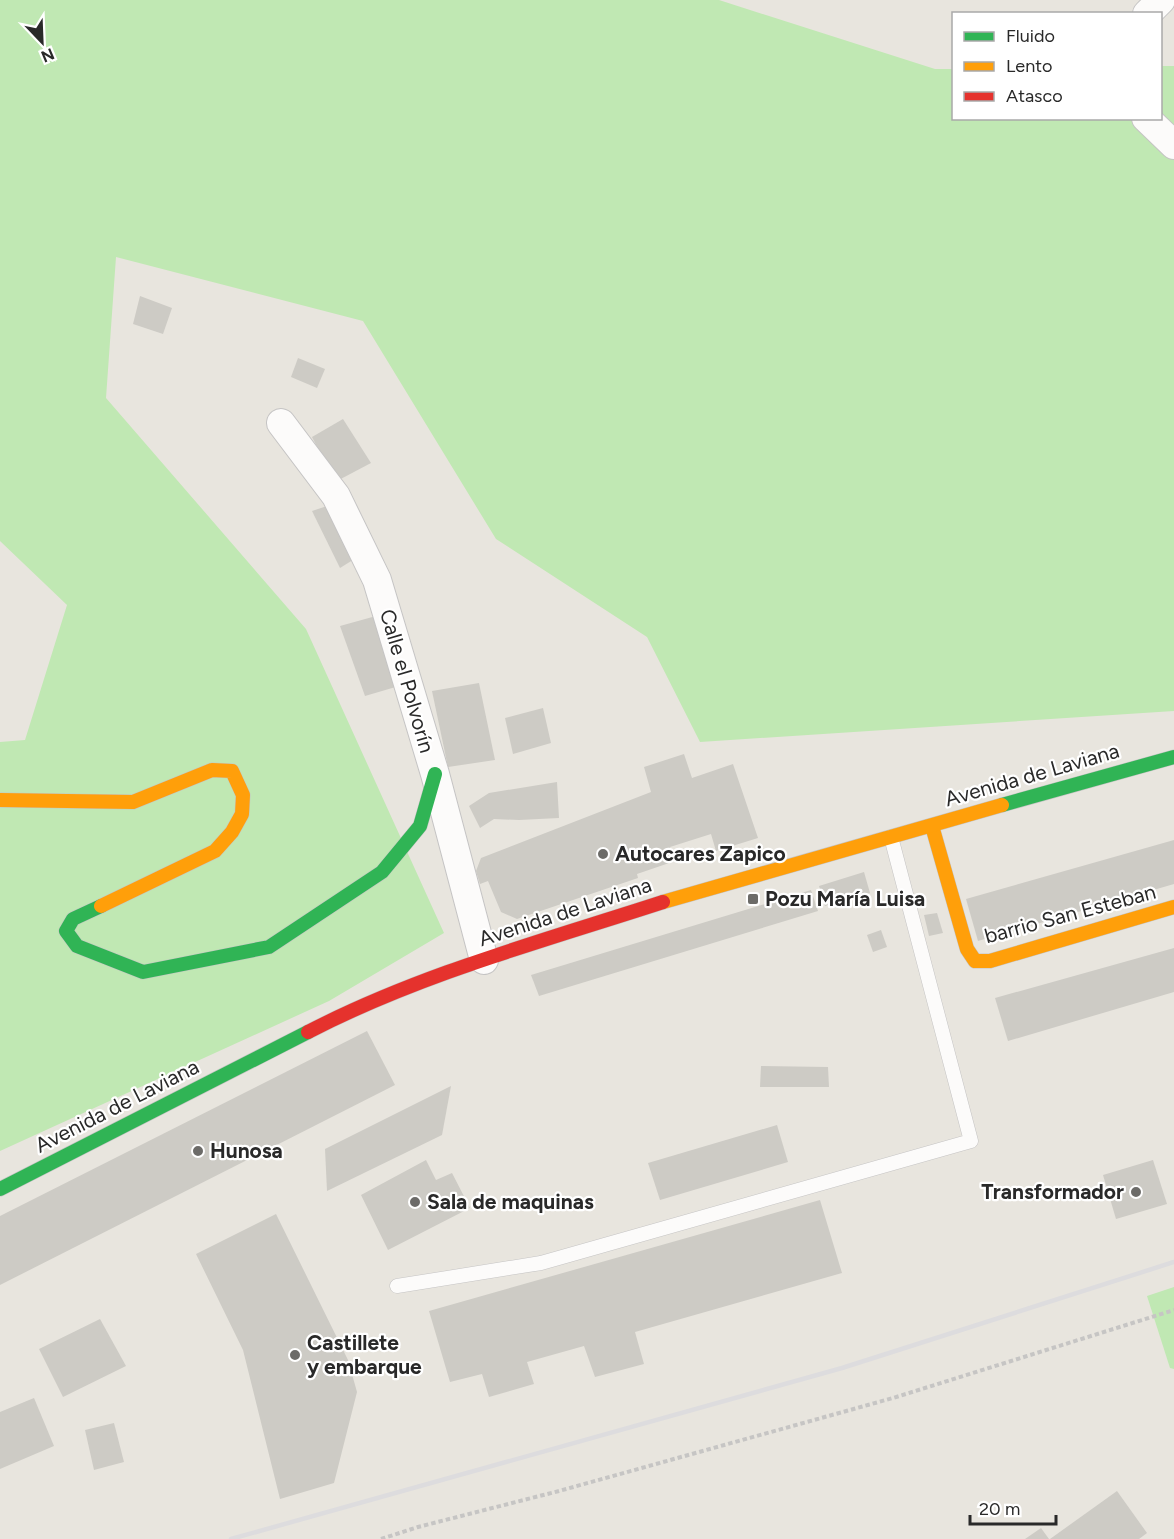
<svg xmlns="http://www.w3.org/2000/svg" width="1174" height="1539" viewBox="0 0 1174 1539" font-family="Figtree,sans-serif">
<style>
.green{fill:#c0e8b3}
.building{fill:#cdcbc5}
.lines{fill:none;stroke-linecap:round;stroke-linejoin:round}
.lane-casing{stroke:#c5c4c4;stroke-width:15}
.street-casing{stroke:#c5c4c4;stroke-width:30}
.fast-casing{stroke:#c5c4c4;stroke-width:15}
.slow-casing{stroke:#c5c4c4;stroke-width:15}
.jam-casing{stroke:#c5c4c4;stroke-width:15}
.path{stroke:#c6c5c4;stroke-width:4;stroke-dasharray:4.5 3;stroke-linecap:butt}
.lane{stroke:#fcfbfa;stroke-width:14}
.street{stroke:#fcfbfa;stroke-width:28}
.fast{stroke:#30b455;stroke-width:14}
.slow{stroke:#ff9f0a;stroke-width:14}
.jam{stroke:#e5322d;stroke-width:14}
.rail{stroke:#dddcde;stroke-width:4.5}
.poi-dot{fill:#6c6b68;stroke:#fff;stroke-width:2}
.labels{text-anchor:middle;stroke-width:4.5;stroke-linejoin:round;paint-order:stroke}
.street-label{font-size:21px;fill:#292929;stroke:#fff}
.poi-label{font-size:21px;font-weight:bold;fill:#292929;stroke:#fff;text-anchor:start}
</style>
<rect width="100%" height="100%" fill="#e8e5de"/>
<g class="green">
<polygon points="0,0 719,0 935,69 953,69 954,118 1160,118 1161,66 1174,66 1174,711 700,742 647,637 496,539 363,321 116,257 106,398 306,629 444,933 329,1001 0,1151 0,742 25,740 67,605 0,541"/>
<polygon points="1174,1287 1174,1369 1170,1368 1147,1296"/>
</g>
<g class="building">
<polygon points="140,296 172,308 163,334 133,324"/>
<polygon points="298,358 325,369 317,388 291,377"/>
<polygon points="343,419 371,463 335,482 312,437"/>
<polygon points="339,502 364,553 340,568 312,511"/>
<polygon points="376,616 399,686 365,696 340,626"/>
<polygon points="479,683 495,760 448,767 432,691"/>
<polygon points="543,708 551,743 513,754 505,718"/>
<polygon points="684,754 692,778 733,764 758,838 716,851 711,834 670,847 675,861 637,874 638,878 517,919 501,912 488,881 480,884 476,871 481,858 651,792 644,767"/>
<polygon points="557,782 559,818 519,820 494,819 480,828 469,806 489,793"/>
<polygon points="1174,840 1174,884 978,941 966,899"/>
<polygon points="864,872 870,893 825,906 819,886"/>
<polygon points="811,890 818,911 539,996 531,975"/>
<polygon points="937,913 943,933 929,936 924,915"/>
<polygon points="881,930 887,947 873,952 867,935"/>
<polygon points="1174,948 1174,992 1008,1041 995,998"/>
<polygon points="367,1031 395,1085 0,1285 0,1216"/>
<polygon points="761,1066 828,1067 829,1087 760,1087"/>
<polygon points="451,1086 442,1135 327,1191 325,1149"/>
<polygon points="777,1125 788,1162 660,1200 648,1163"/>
<polygon points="426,1160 436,1180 452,1173 470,1208 388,1250 361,1195"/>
<polygon points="1153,1160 1167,1204 1116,1219 1103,1175"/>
<polygon points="820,1200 842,1273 635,1332 644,1364 595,1377 584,1346 527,1362 534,1384 489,1397 482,1374 450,1382 429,1311"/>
<polygon points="276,1214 348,1360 357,1392 334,1483 280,1499 243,1350 196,1254"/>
<polygon points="100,1319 126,1366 63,1397 39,1349"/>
<polygon points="34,1398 54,1446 0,1469 0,1412"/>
<polygon points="114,1423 124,1462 94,1470 85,1430"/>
<polygon points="1117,1491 1147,1533 1139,1539 1050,1539"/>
<polygon points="1041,1528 1049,1539 1025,1539"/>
</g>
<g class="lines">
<g class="lane-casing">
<polyline id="lane" points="397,1286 541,1263 971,1141 891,837"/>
</g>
<g class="street-casing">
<g id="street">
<polyline points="1147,14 1161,0"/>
<polyline points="1146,118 1174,145"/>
<polyline points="281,423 336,496 377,580 435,774 484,960"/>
</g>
</g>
<g class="fast-casing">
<g id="fast">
<polyline points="1002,805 1174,757"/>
<polyline points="101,906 73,919 66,931 77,946 143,972 269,947 382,872 420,826 435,774"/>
<polyline points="0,1189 308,1032"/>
</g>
</g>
<g class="slow-casing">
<g id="slow">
<polyline points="0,800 133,802 212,770 232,771 243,795 242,814 232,832 215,851 101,906"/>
<polyline points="932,826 967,949 975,961 990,961 1174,907"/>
<polyline points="663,902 1002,805"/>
</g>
</g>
<g class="jam-casing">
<path id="jam" d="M308,1032C420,974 543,941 663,902"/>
</g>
<polyline class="path" points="381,1539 418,1527 559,1491 893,1398 1174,1310"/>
<use href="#lane" class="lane"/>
<use href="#street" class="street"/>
<use href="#fast" class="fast"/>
<use href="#slow" class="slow"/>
<use href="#jam" class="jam"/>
<polyline class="rail" points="231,1539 842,1368 1174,1262"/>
</g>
<g class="poi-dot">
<circle cx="603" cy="854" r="6"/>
<rect x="747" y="893" width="12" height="12" rx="3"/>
<circle cx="198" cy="1151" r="6"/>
<circle cx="1136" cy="1192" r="6"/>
<circle cx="415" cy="1202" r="6"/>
<circle cx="295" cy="1355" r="6"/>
</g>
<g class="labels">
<g class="street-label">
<text transform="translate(407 681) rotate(74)" y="7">Calle el Polvorín</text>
<text transform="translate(1032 775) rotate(-16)" y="7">Avenida de Laviana</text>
<text transform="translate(565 912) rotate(-18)" y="7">Avenida de Laviana</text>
<text transform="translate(1070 914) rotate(-15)" y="7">barrio San Esteban</text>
<text transform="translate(117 1106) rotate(-27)" y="7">Avenida de Laviana</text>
</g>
<g class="poi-label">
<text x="615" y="861">Autocares Zapico</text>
<text x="765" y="906">Pozu María Luisa</text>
<text x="210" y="1158">Hunosa</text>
<text x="1124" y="1199" text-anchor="end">Transformador</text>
<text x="427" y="1209">Sala de maquinas</text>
<text x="307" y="1350">Castillete<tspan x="307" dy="24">y embarque</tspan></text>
</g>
</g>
<rect x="952" y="12" width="210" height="108" fill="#ffffff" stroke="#a9a9a9" stroke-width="1.5"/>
<rect x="964" y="32" width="30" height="9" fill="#30b455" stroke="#a9a9a9" stroke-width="1.5"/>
<text x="1006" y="42" font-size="18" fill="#292929">Fluido</text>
<rect x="964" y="62" width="30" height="9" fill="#ff9f0a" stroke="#a9a9a9" stroke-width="1.5"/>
<text x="1006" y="72" font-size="18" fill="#292929">Lento</text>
<rect x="964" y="92" width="30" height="9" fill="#e5322d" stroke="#a9a9a9" stroke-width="1.5"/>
<text x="1006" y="102" font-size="18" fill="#292929">Atasco</text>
<g transform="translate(42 42) rotate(157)" stroke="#ffffff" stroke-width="4.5" paint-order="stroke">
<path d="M0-4.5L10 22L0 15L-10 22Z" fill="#292929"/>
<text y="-9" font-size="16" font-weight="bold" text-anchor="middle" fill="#292929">N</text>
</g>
<path d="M970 1515v9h86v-9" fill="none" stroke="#292929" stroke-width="3"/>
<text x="979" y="1515" font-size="18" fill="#292929" stroke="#ffffff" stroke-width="4.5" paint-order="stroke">20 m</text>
</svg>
